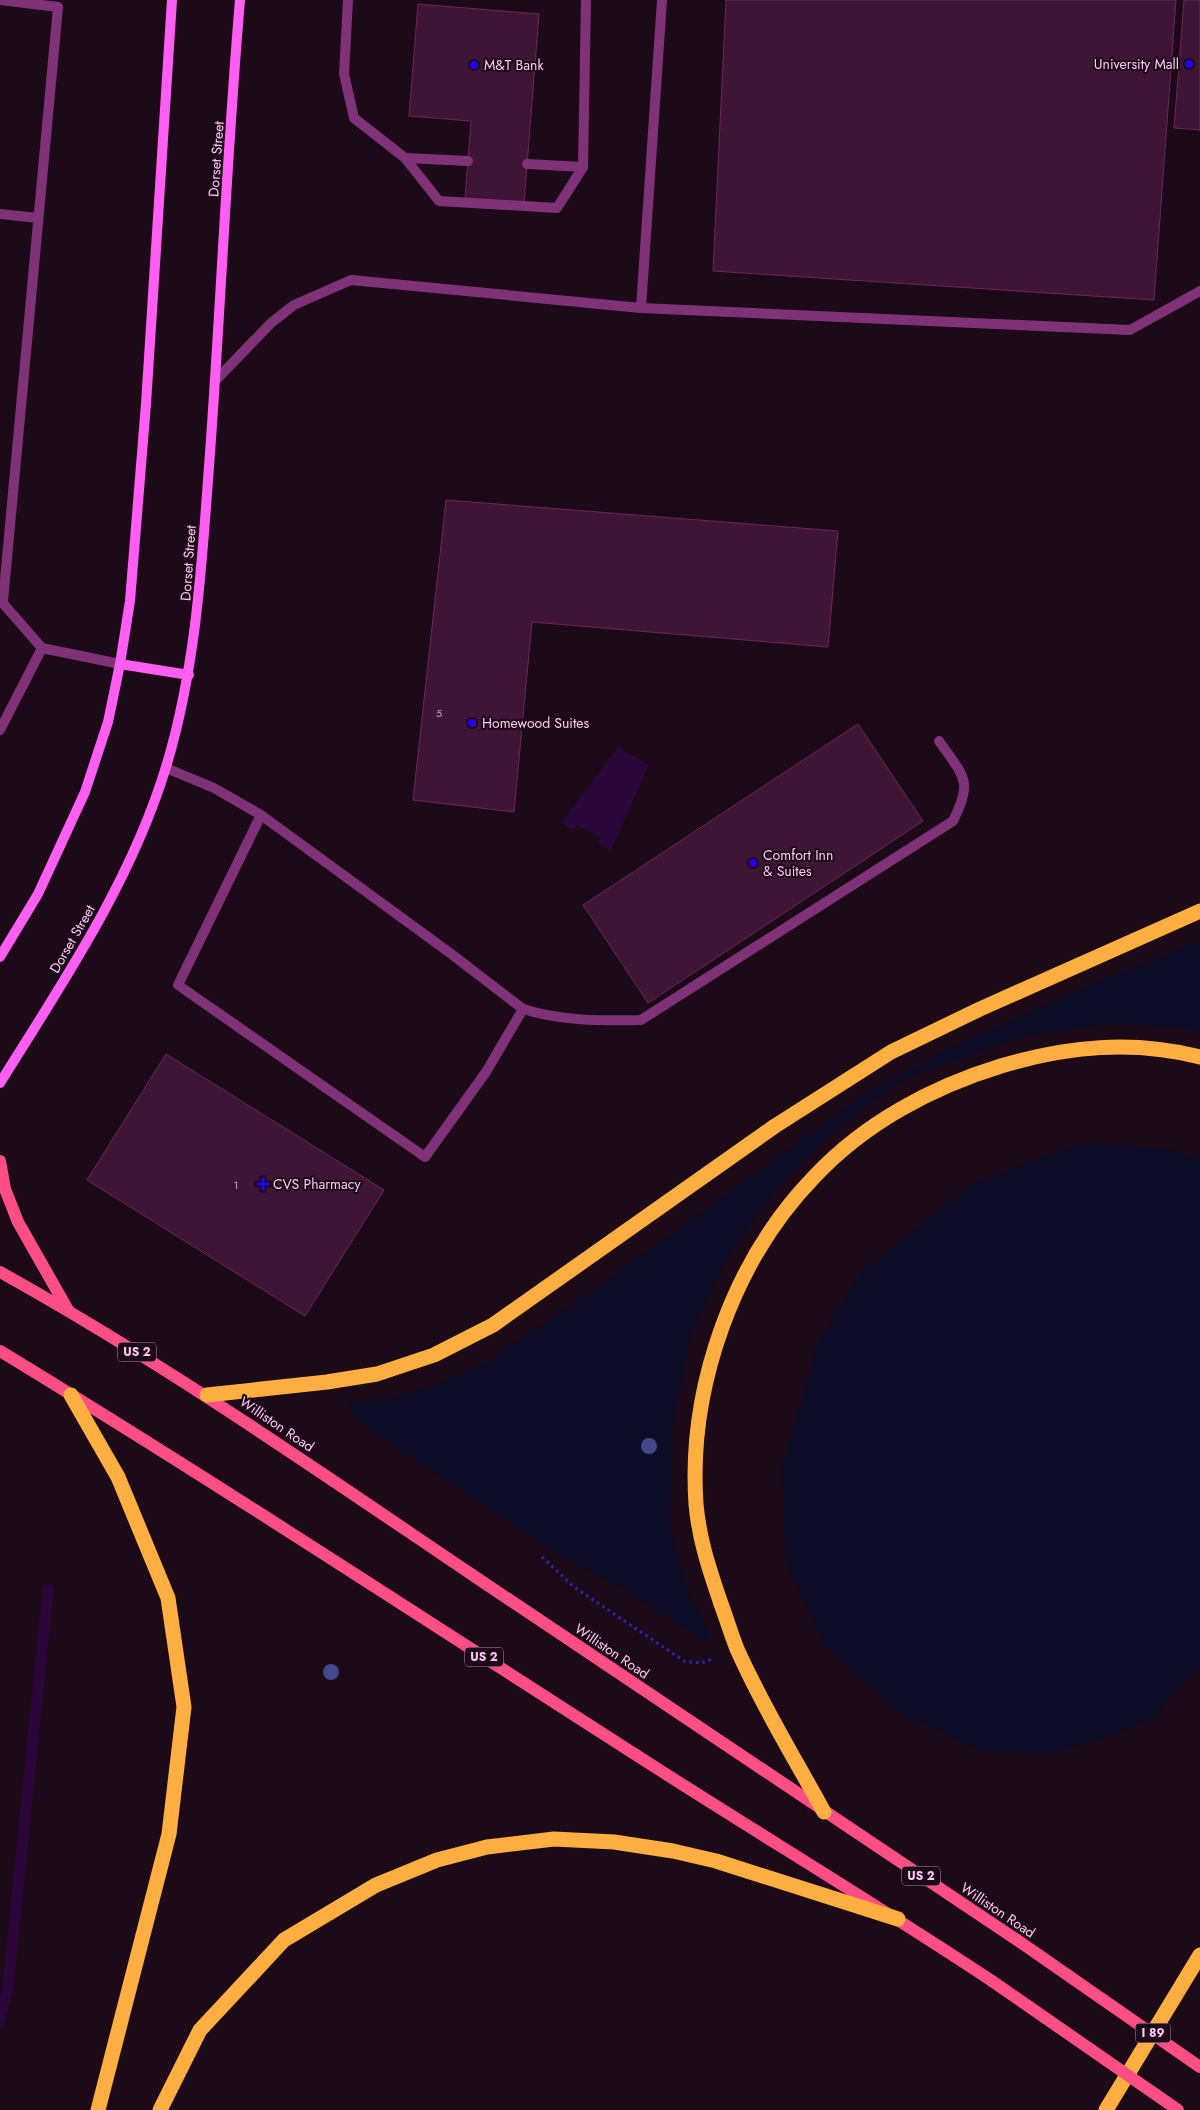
<svg xmlns="http://www.w3.org/2000/svg" width="1200" height="2110" viewBox="0 0 1200 2110" font-family="Jost,sans-serif">
<style>
.green{fill:#0e0d28}
.water{fill:#2b063b}
.lines{fill:none;stroke-linecap:round;stroke-linejoin:round}
.stream{stroke:#2b063b;stroke-width:11}
.building{fill:#3f1535;stroke:#6d265b}
.path{stroke:#2626b4;stroke-width:3;stroke-dasharray:2.5 4;stroke-linecap:butt}
.service{stroke:#7f3278;stroke-width:10}
.secondary{stroke:#ff5ef2;stroke-width:10}
.primary{stroke:#ff4e86;stroke-width:12}
.motorway{stroke:#ffaf42;stroke-width:15}
.primary-bridge{stroke:#ff4e86;stroke-width:12}
.tree{fill:#41488b}
.poi-dot{fill:#2600f2;stroke:#1d0a19;stroke-width:2}
.labels{text-anchor:middle;stroke-width:4;stroke-linejoin:round;paint-order:stroke}
.number-label{font-size:11px;fill:#cf9ac5}
.shield{fill:#1d0a19;stroke:#bb8eb3;stroke-width:1}
.shield-label{font-size:12px;font-weight:bold;fill:#ffc7f5}
.poi-label{font-size:14px;fill:#ffc7f5;stroke:#1d0a19;text-anchor:start}
.street-label{font-size:14px;fill:#ffc7f5;stroke:#1d0a19}
</style>
<rect width="100%" height="100%" fill="#1d0a19"/>
<g class="green">
<path d="M1200,941V1032L1188,1029L1114,1023L1022,1036L907,1078L837,1127L774,1192L724,1263L688,1343L672,1431L670,1524L689,1596L709,1631V1639H703L610,1582L552,1551L370,1430L351,1413L346,1403L349,1402L387,1400L438,1384L485,1363L610,1278L848,1106C870,1095 890,1077 913,1068C921,1065 931,1063 936,1055L1078,990Z"/>
<polygon points="1082,1143 1168,1149 1200,1160 1200,1666 1153,1719 1117,1733 1050,1754 984,1751 902,1715 824,1646 786,1562 782,1470 818,1342 862,1271 973,1183"/>
</g>
<polygon class="water" points="618,747 649,765 611,850 598,844 600,837 578,825 572,830 562,822"/>
<g class="lines">
<polyline class="stream" points="0,2020 8,1987 48,1590"/>
</g>
<g class="building">
<polygon points="726,0 1176,0 1154,300 713,271"/>
<polygon points="1184,0 1200,0 1200,130 1174,128"/>
<polygon points="418,4 539,14 524,203 465,198 471,121 409,116"/>
<polygon points="446,500 838,531 828,647 532,622 514,812 413,800"/>
<polygon points="858,724 923,821 648,1003 583,905"/>
<polygon points="166,1054 384,1190 305,1316 87,1180"/>
</g>
<g class="lines">
<polyline class="path" points="542,1557 574,1587 684,1661 701,1663 712,1659"/>
<g class="service">
<polyline points="0,0 58,7 3,601"/>
<polyline points="348,0 344,74 354,118 405,158 439,201 557,208 583,167 586,0"/>
<polyline points="662,0 641,308 1130,330 1200,291"/>
<polyline points="405,158 468,161"/>
<polyline points="527,164 583,167"/>
<polyline points="0,214 38,218"/>
<polyline points="215,381 271,323 294,305 351,280 641,308"/>
<polyline points="0,600 42,648 120,664"/>
<polyline points="0,730 42,648"/>
<polyline points="166,768 214,788 261,815 450,953 523,1009 486,1072 425,1157 178,985 261,815"/>
<path d="M523,1009C562,1021 600,1021 641,1020L953,821C974,780 963,776 939,741"/>
</g>
<g class="secondary">
<polyline points="120,664 189,675"/>
<polyline points="0,957 38,894 85,792 108,722 120,664 130,601 146,404 172,0"/>
<path d="M0,1083C63,982 131,882 166,767C197,665 202,559 210,453C221,302 227,151 240,0"/>
</g>
<g class="primary">
<polyline points="0,1161 5,1189 18,1222 68,1310"/>
<path d="M0,1272C162,1362 314,1468 468,1572C651,1696 834,1818 1017,1940"/>
<path d="M0,1351C222,1486 439,1629 658,1769C769,1840 882,1908 992,1981"/>
</g>
<g class="motorway">
<polyline points="71,1395 118,1477 168,1598 184,1707 169,1834 98,2110"/>
<polyline points="207,1395 327,1382 377,1374 434,1355 493,1325 775,1126 891,1052 980,1009 1200,911"/>
<path d="M824,1812C795,1759 762,1705 737,1649C731,1634 726,1617 720,1601C709,1568 699,1539 696,1504C688,1388 733,1260 815,1176C865,1123 932,1087 1001,1066C1068,1046 1132,1040 1200,1057"/>
<polyline points="160,2110 200,2030 284,1940 376,1885 437,1860 487,1847 554,1839 614,1842 673,1851 716,1861 898,1919"/>
<polyline points="1106,2110 1200,1955"/>
</g>
<g class="primary-bridge">
<polyline points="1017,1940 1200,2067"/>
<polyline points="992,1981 1178,2110"/>
</g>
</g>
<g class="tree">
<circle cx="649" cy="1446" r="8"/>
<circle cx="331" cy="1672" r="8"/>
</g>
<g class="poi-dot">
<circle cx="1189" cy="64" r="5"/>
<circle cx="474" cy="65" r="5"/>
<circle cx="472" cy="723" r="5"/>
<circle cx="753" cy="863" r="5"/>
<path d="M260.5 1176.5h5v5h5v5h-5v5h-5v-5h-5v-5h5z"/>
</g>
<g class="labels">
<g class="number-label">
<text x="439" y="717">5</text>
<text x="236" y="1189">1</text>
</g>
<g class="shield">
<rect x="118" y="1342.5" width="38" height="19" rx="4"/>
<rect x="465" y="1647.5" width="38" height="19" rx="4"/>
<rect x="902" y="1866.5" width="38" height="19" rx="4"/>
<rect x="1135.5" y="2023.5" width="35" height="19" rx="4"/>
</g>
<g class="shield-label">
<text x="137" y="1356">US 2</text>
<text x="484" y="1661">US 2</text>
<text x="921" y="1880">US 2</text>
<text x="1153" y="2037">I 89</text>
</g>
<g class="poi-label">
<text x="1179" y="69" text-anchor="end">University Mall</text>
<text x="484" y="70">M&amp;T Bank</text>
<text x="482" y="728">Homewood Suites</text>
<text x="763" y="860">Comfort Inn<tspan x="763" dy="16">&amp; Suites</tspan></text>
<text x="273" y="1189">CVS Pharmacy</text>
</g>
<g class="street-label">
<text transform="translate(216 159) rotate(-86)" y="5">Dorset Street</text>
<text transform="translate(188 563) rotate(-86)" y="5">Dorset Street</text>
<text transform="translate(72 939) rotate(-60)" y="5">Dorset Street</text>
<text transform="translate(277 1424) rotate(34)" y="5">Williston Road</text>
<text transform="translate(612 1651) rotate(34)" y="5">Williston Road</text>
<text transform="translate(998 1910) rotate(34)" y="5">Williston Road</text>
</g>
</g>
</svg>
